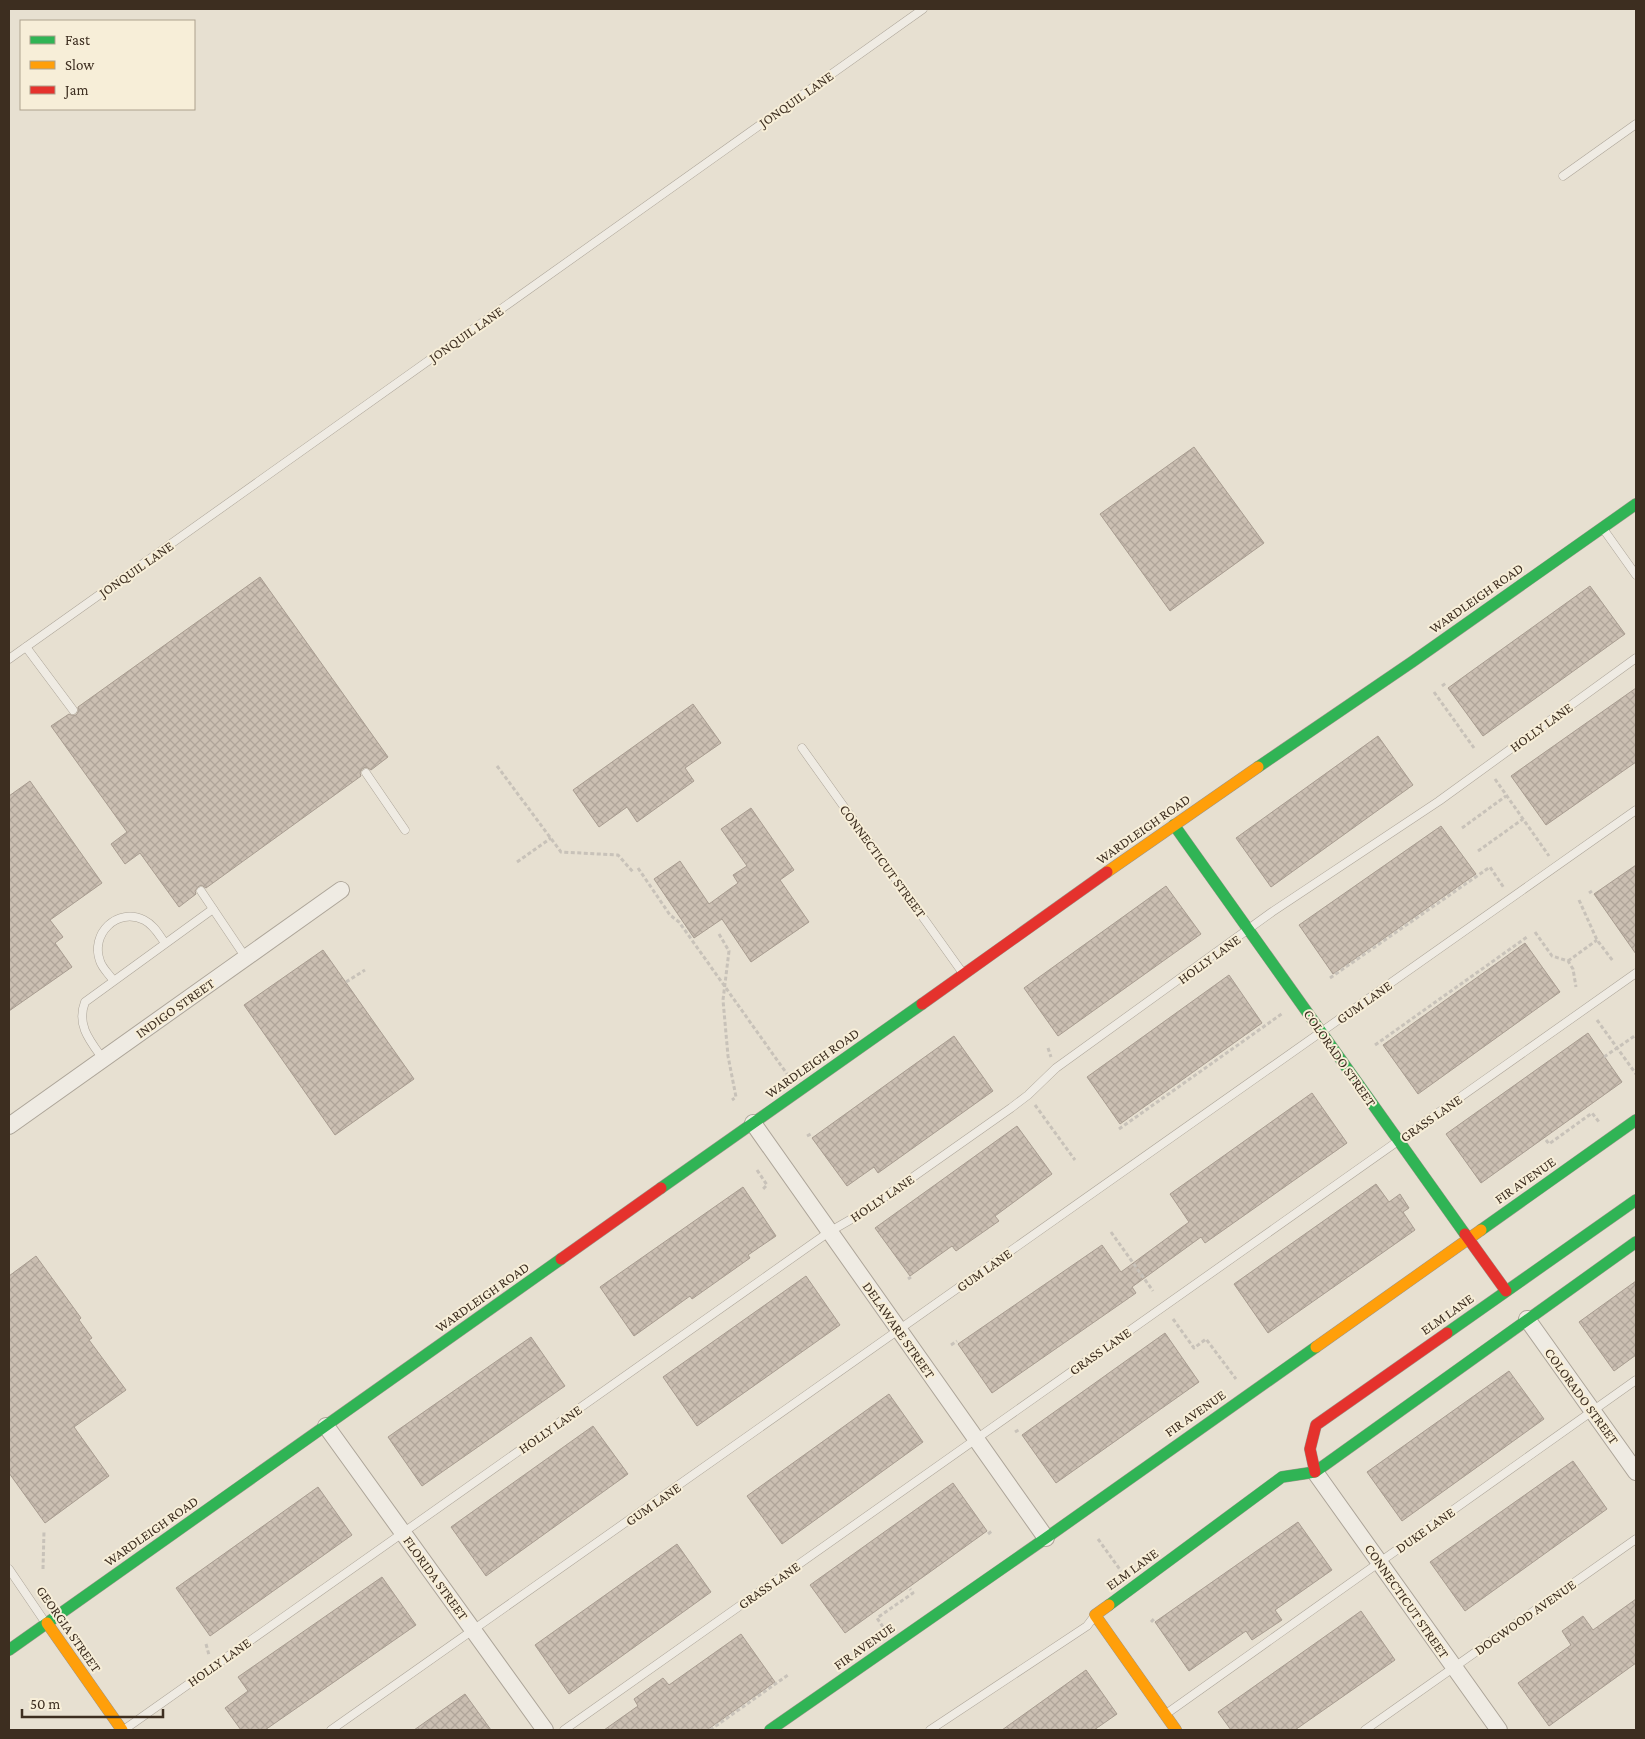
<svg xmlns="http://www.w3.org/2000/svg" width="1645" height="1739" viewBox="0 0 1645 1739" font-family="'Crimson Pro',serif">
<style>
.building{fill:url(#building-cross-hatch);stroke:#a89c90}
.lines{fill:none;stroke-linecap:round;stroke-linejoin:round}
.lane-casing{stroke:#ada599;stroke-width:9}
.street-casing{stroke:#ada599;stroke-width:18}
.fast-casing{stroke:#9c958a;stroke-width:12}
.slow-casing{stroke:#9c958a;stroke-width:12}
.jam-casing{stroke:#9c958a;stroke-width:12}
.path{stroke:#c8c2b9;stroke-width:3;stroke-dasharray:4 2.5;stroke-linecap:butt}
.lane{stroke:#efebe3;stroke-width:8}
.street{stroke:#efebe3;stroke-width:16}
.fast{stroke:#30b455;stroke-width:11}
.slow{stroke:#ff9f0a;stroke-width:11}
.jam{stroke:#e5322d;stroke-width:11}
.labels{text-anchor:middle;stroke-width:4;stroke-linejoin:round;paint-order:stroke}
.street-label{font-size:14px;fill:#3d2e20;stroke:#f7eed8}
</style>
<defs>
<pattern id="building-cross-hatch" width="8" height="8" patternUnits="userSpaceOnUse" patternTransform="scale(1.25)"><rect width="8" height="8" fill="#cbbfb2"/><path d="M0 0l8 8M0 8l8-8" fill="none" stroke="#afa499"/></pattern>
</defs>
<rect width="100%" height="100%" fill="#e7e0d1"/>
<g class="building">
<polygon points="1194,447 1264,543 1170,611 1100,514"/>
<polygon points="260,577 388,757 371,770 366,767 362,769 360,773 361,776 206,888 201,885 198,887 195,891 196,894 179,907 140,853 125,864 111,844 127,832 51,726 69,714 71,715 76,715 78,712 78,707"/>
<polygon points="1590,586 1625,634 1483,736 1448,688"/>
<polygon points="1636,688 1636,762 1546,825 1511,776"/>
<polygon points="693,704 721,743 685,768 694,781 637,822 627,807 599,827 573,790"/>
<polygon points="1378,736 1413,785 1271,887 1236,838"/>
<polygon points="30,781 102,883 50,920 63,937 55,943 72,967 9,1011 9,796"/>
<polygon points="751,808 794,870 780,880 809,922 751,962 722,919 694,938 654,879 680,861 709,904 738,883 733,875 747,866 721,829"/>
<polygon points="1441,826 1476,874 1333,974 1299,925"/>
<polygon points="1636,865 1636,954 1594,894"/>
<polygon points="1166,886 1201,934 1058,1036 1024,988"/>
<polygon points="1525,943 1560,992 1418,1094 1383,1045"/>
<polygon points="323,950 414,1079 335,1135 244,1005"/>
<polygon points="1229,975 1262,1023 1120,1124 1087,1077"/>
<polygon points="1588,1033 1622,1082 1481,1183 1446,1134"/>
<polygon points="954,1036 993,1091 878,1173 874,1167 847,1186 812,1138"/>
<polygon points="1312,1093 1347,1143 1205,1243 1201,1237 1132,1287 1136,1293 992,1393 958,1344 1102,1245 1121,1272 1189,1222 1170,1194"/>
<polygon points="1017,1126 1052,1174 995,1216 999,1221 956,1251 952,1246 910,1276 875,1228"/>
<polygon points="1376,1184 1389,1202 1400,1194 1409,1208 1403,1212 1415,1230 1268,1333 1234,1284"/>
<polygon points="743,1187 776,1236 748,1255 750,1258 692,1299 690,1296 634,1336 600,1287"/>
<polygon points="36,1256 81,1318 79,1320 92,1338 89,1340 126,1390 74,1427 109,1476 45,1523 9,1473 9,1276"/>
<polygon points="806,1276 840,1325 697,1426 663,1377"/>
<polygon points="1636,1281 1636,1355 1614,1371 1579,1322"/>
<polygon points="1165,1333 1199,1382 1056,1483 1022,1435"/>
<polygon points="531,1337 565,1386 422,1486 388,1437"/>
<polygon points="1509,1371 1544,1419 1402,1521 1367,1472"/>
<polygon points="889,1394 923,1442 782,1544 747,1496"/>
<polygon points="593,1426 628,1474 486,1576 451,1527"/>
<polygon points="1573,1461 1607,1509 1465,1611 1430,1562"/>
<polygon points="953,1483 987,1531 845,1633 810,1585"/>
<polygon points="318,1487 352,1535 210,1636 176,1588"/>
<polygon points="1298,1522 1332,1570 1275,1610 1282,1620 1252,1640 1246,1631 1189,1671 1155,1622"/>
<polygon points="677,1544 711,1592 569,1694 535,1645"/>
<polygon points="382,1577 416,1625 265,1730 241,1730 225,1708 248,1691 238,1677"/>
<polygon points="1636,1599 1636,1663 1549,1726 1518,1683 1571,1645 1562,1631 1583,1616 1593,1630"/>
<polygon points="1361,1611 1395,1660 1295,1730 1231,1730 1218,1712"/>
<polygon points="741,1634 775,1682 707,1730 604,1730 638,1706 634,1699 663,1678 669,1685"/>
<polygon points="1086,1670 1117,1714 1094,1730 1002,1730"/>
<polygon points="465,1694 491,1730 414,1730"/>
</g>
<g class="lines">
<g class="lane-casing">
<g id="lane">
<polyline points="1563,176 1636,124"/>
<polyline points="1604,530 1636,575"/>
<polyline points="26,647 73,710"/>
<polyline points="9,659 923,9"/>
<polyline points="802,748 962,972"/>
<polyline points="366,773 405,830"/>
<polyline points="201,891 246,958"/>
<path d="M113,980C109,974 102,968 100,961C90,934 117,907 144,920C154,925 159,935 165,943"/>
<path d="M103,1059C90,1041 76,1025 85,1002L213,909"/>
<polyline points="9,1569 45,1622"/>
<polyline points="1166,1714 1636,1380"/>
<polyline points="125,1729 829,1232 862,1213 1011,1108 1028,1095 1056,1068 1272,912 1439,801 1636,658"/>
<polyline points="331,1730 1636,810"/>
<polyline points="564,1730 1636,973"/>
<polyline points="930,1730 1087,1626 1093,1618"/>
<polyline points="1365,1730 1636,1539"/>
</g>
</g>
<g class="street-casing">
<g id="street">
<polyline points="753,1123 1046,1538"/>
<polyline points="9,1126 341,890"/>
<polyline points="1527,1319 1636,1472"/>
<polyline points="326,1426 545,1730"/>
<polyline points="1315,1472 1499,1730"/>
</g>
</g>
<g class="fast-casing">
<g id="fast">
<polyline points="1258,767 1412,662 1636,504"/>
<polyline points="1174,825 1465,1234"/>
<polyline points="661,1188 922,1004"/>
<polyline points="1481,1230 1636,1120"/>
<polyline points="1447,1333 1636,1200"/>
<polyline points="1109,1605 1282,1477 1315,1472 1636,1242"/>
<polyline points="9,1650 561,1259"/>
<polyline points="770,1730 1046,1538 1316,1347"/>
</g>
</g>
<g class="slow-casing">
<g id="slow">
<polyline points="1107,872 1258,767"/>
<polyline points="1316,1347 1481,1230"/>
<polyline points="1109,1605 1095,1615 1176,1730"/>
<polyline points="47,1623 122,1730"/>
</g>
</g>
<g class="jam-casing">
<g id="jam">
<polyline points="922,1004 1107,872"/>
<polyline points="1465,1234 1506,1291"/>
<polyline points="561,1259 661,1188"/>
<polyline points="1315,1472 1310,1449 1316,1425 1447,1333"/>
</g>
</g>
<g class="path">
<polyline points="1442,686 1446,683"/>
<polyline points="1434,692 1474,748"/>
<polyline points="497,766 561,852 618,855 633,872"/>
<polyline points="1495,779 1549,856"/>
<polyline points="1462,828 1506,796"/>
<polyline points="1478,851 1523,819"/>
<polyline points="517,862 551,838"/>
<polyline points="638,868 670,915 679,922 787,1074"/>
<polyline points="1589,893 1592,891"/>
<polyline points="1579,900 1597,940 1613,961"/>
<polyline points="1535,932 1552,956 1568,961 1573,969 1576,987"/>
<polyline points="719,934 729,951 723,1000 728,1056 736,1097 732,1100"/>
<polyline points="1568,961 1597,940"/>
<polyline points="1330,978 1490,867 1504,888"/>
<polyline points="346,982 365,970"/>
<polyline points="1597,1020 1636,1074"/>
<polyline points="1375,1045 1527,937"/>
<polyline points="1048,1048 1051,1057"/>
<polyline points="1604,1057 1636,1035"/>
<polyline points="1035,1105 1075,1160"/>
<polyline points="1119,1129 1283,1013"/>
<polyline points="807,1136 811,1134"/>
<polyline points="1546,1140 1549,1144 1592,1113 1599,1122"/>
<polyline points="757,1170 767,1185 763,1189"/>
<polyline points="1111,1232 1153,1291"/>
<polyline points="908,1279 911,1277"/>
<polyline points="1173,1319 1194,1348 1206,1339 1236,1379"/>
<polyline points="951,1345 957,1341"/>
<polyline points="1015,1432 1020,1429"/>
<polyline points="988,1534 993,1530"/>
<polyline points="1098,1539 1121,1571"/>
<polyline points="43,1569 44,1531"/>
<polyline points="1151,1622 1154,1619"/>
<polyline points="883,1627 877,1618 913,1593 910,1589"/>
<polyline points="206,1644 209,1655"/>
<polyline points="710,1730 788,1675"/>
</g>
<use href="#lane" class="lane"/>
<use href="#street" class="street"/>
<use href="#fast" class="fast"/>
<use href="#slow" class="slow"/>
<use href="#jam" class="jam"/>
</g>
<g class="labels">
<g class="street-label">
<text transform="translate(796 99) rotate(-35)" y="5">JONQUIL LANE</text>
<text transform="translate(466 334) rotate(-35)" y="5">JONQUIL LANE</text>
<text transform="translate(136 569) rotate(-35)" y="5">JONQUIL LANE</text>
<text transform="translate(1476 598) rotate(-35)" y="5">WARDLEIGH ROAD</text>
<text transform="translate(1541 727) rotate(-36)" y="5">HOLLY LANE</text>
<text transform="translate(1143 829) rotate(-35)" y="5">WARDLEIGH ROAD</text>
<text transform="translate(883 861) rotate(54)" y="5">CONNECTICUT STREET</text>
<text transform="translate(1209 959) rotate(-36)" y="5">HOLLY LANE</text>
<text transform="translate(1364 1002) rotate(-35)" y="5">GUM LANE</text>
<text transform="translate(175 1008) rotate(-35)" y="5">INDIGO STREET</text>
<text transform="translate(1340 1058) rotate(55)" y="5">COLORADO STREET</text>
<text transform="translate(812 1063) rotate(-35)" y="5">WARDLEIGH ROAD</text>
<text transform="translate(1431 1118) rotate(-35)" y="5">GRASS LANE</text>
<text transform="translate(1525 1180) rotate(-35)" y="5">FIR AVENUE</text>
<text transform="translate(882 1198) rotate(-34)" y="5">HOLLY LANE</text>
<text transform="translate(984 1270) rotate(-35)" y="5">GUM LANE</text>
<text transform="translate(482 1297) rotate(-35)" y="5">WARDLEIGH ROAD</text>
<text transform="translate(1447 1314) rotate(-35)" y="5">ELM LANE</text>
<text transform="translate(899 1330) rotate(55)" y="5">DELAWARE STREET</text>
<text transform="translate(1100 1351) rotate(-35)" y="5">GRASS LANE</text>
<text transform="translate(1582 1396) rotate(54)" y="5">COLORADO STREET</text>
<text transform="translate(1195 1413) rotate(-35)" y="5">FIR AVENUE</text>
<text transform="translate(550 1429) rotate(-35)" y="5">HOLLY LANE</text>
<text transform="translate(653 1504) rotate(-35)" y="5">GUM LANE</text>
<text transform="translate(1425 1530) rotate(-35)" y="5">DUKE LANE</text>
<text transform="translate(151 1531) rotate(-35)" y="5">WARDLEIGH ROAD</text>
<text transform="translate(1132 1569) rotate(-36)" y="5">ELM LANE</text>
<text transform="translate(436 1578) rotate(54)" y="5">FLORIDA STREET</text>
<text transform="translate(769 1585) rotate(-35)" y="5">GRASS LANE</text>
<text transform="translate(1407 1601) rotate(55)" y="5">CONNECTICUT STREET</text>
<text transform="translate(1525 1617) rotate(-35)" y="5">DOGWOOD AVENUE</text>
<text transform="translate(69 1629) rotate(55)" y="5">GEORGIA STREET</text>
<text transform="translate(864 1646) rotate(-35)" y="5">FIR AVENUE</text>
<text transform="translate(219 1662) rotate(-35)" y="5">HOLLY LANE</text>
</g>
</g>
<rect width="1645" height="1739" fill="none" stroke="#3d2e20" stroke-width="20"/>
<rect x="20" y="20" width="175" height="90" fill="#f7eed8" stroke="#ada18e"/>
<rect x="30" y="36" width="25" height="8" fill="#30b455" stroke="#ada18e"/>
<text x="65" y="45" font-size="15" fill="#3d2e20">Fast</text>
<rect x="30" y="61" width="25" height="8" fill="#ff9f0a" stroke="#ada18e"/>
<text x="65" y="70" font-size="15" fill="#3d2e20">Slow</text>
<rect x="30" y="86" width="25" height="8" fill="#e5322d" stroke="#ada18e"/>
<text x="65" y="95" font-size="15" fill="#3d2e20">Jam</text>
<path d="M22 1709v8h141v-8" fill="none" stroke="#3d2e20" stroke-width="2.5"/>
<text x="30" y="1709" font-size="15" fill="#3d2e20" stroke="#f7eed8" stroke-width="4" paint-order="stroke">50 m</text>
</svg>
